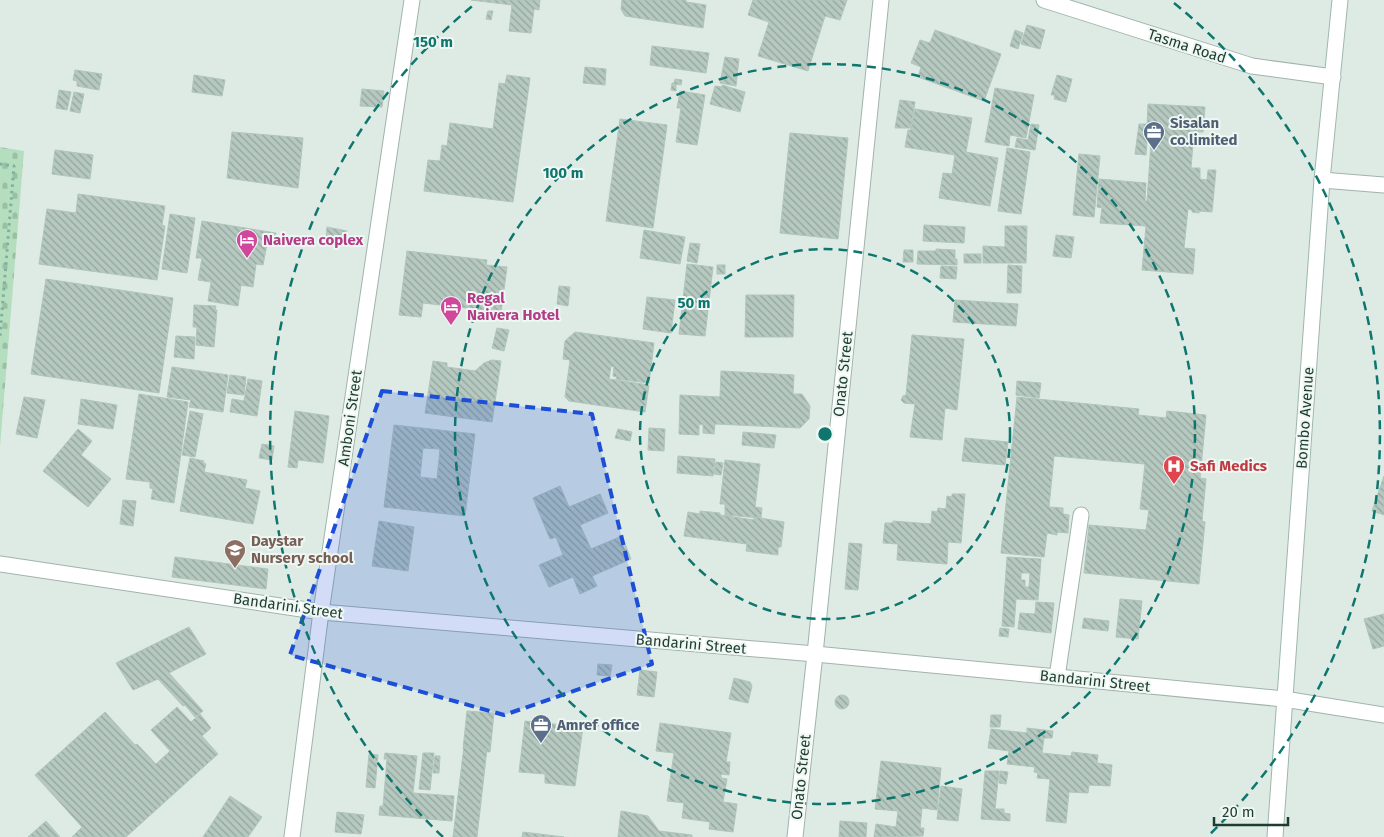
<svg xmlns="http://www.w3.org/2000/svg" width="1384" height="837" viewBox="0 0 1384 837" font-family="'Fira Sans',sans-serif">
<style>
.cemetery{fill:url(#cemetery-stones)}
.building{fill:url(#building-back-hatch);stroke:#b0c5bb;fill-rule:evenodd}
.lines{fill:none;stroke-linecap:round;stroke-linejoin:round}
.lane-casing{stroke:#a1b3ac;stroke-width:17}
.street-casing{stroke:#a1b3ac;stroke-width:17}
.secondary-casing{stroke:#9db7ad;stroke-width:17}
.path{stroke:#7db19e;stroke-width:3;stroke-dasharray:2.5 4;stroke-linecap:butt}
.lane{stroke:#fff;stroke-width:15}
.street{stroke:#fff;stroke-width:15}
.secondary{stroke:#fff;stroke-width:15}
.marked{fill:#1d4ed8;fill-opacity:0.2;stroke:#1d4ed8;stroke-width:4;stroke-dasharray:10 6;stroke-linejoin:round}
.ring{fill:none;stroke:#0f766e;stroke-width:2.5;stroke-dasharray:9 6}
.labels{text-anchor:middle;stroke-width:4;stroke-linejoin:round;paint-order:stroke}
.street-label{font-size:15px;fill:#1f3c33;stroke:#eff7f3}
.service-label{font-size:15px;font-weight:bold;fill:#4e5e75;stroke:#eff7f3;text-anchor:start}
.hotel-label{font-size:15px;font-weight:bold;fill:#b23c85;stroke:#eff7f3;text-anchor:start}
.health-label{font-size:15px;font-weight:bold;fill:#be3a42;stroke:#eff7f3;text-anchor:start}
.education-label{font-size:15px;font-weight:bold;fill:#785e54;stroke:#eff7f3;text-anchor:start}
.centre{fill:#0f766e;stroke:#eff7f3;stroke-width:2.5}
.ring-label{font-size:15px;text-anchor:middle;font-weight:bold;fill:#0f766e;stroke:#eff7f3;stroke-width:4;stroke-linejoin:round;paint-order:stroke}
</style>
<defs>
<pattern id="cemetery-stones" width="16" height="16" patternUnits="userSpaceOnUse" patternTransform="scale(1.25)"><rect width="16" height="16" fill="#b5debf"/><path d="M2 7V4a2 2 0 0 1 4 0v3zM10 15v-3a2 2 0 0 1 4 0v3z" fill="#9bbfa5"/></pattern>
<pattern id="building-back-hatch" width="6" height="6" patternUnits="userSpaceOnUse" patternTransform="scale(1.25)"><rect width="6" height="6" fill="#b6c9c0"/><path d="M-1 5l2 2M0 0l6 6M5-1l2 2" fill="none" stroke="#93a49d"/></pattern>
</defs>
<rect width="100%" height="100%" fill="#deebe5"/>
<polygon class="cemetery" points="0,147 24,151 0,447"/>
<g class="building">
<polygon points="471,0 540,0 539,10 534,9 531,33 509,31 512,5"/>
<polygon points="622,0 686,0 686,2 706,5 703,28 625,16 621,9"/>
<polygon points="753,0 847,0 840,20 825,16 808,71 758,56 769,22 748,15"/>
<polygon points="488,11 493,11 491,20 486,19"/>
<polygon points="1027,25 1045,30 1040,49 1021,44"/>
<polygon points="935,30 1001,54 984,101 918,77 921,67 911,63 920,40 930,43"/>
<polygon points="1015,30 1023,33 1018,49 1010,46"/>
<polygon points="652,46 709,53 706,73 650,65"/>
<polygon points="725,57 739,59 736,86 720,83"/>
<polygon points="585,67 606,69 605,85 583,83"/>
<polygon points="75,70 102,74 99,90 77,86 77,81 73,80"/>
<polygon points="194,75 225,80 222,96 192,92"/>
<polygon points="507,75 530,78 513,202 424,191 428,160 440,161 442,145 447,146 450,123 493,129 499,83 505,84"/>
<polygon points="1057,75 1072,79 1066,102 1054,99 1055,95 1051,95"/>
<polygon points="675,79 682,80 681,85 676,84 676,91 671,90 672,83 674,83"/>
<polygon points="722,85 745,92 740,112 710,104 715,86 722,87"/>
<polygon points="995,88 1034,95 1026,138 1010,135 1009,146 985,142"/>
<polygon points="362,89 384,91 382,107 360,106"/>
<polygon points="59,90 71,92 67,110 56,108"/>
<polygon points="680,91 705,95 697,145 676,142 681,108 677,108"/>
<polygon points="74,92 84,94 80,113 70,111"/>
<polygon points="900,100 915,102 911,128 895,128"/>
<polygon points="1148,104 1205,107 1203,132 1194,132 1191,168 1200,168 1200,179 1207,180 1208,170 1216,170 1212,212 1199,211 1199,213 1192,212 1192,210 1188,209 1184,248 1195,249 1193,274 1142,270 1146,226 1100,223 1102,208 1097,207 1099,179 1146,183 1145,201 1147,201 1152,128 1154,126 1147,126"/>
<polygon points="915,109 972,118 966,152 998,158 990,206 939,198 943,173 952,174 955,155 905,147 908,130 911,130"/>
<polygon points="620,119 667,125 653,228 606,221"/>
<polygon points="1031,124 1039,125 1035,150 1015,147 1017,138 1028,140"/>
<polygon points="1139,124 1146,124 1146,128 1148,128 1146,155 1135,154"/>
<polygon points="232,132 303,138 298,188 227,178"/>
<polygon points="790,133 848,138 838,239 780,233"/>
<polygon points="1007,148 1030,152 1021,214 998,211"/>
<polygon points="55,150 93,155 90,179 52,174"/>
<polygon points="1079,154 1100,156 1094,217 1073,215"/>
<polygon points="78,194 165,206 162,225 165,226 157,280 39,264 47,209 76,213"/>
<polygon points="170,214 195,218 187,273 162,269"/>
<polygon points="202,221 276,233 274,244 267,244 263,265 256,264 253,287 241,285 238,306 208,301 211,282 198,280 202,258 196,258"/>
<polygon points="924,225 965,227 964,243 923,241"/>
<polygon points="1005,226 1027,226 1026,263 983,263 983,246 1005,247"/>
<polygon points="327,227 347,231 345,241 326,238"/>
<polygon points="644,230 685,237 680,264 640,258"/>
<polygon points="1056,235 1074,237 1071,258 1053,256"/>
<polygon points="690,243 700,244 697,263 687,261"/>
<polygon points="936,249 955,250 955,259 957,259 957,265 917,264 918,251 936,251"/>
<polygon points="904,250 913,250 913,262 903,262"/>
<polygon points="407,251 487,260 486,265 507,267 501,312 423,303 421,317 399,315"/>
<rect x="964" y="254" width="17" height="9"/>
<polygon points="687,264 713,267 705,336 679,334"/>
<rect x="717" y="265" width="8" height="9"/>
<polygon points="1008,265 1022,266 1021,293 1007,293"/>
<polygon points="941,266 957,267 956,279 940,278"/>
<polygon points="46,279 173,298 159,393 31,374"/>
<polygon points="559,286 570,287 568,306 557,304"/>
<polygon points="746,295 794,295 793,337 745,337"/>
<polygon points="647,297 675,300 671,333 643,329"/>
<polygon points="955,300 1018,304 1016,326 953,322"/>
<polygon points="194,305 216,306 215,310 217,310 214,347 196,345 197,327 193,327"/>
<polygon points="497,328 509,330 504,351 492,348"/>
<polygon points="575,332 654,343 649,383 616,379 617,377 613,376 614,367 611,366 609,379 649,385 645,412 569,401 565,397 570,360 563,359 565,341"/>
<polygon points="912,335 964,339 957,410 945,408 942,440 910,437 915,404 904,403 901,400 903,396 906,395"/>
<polygon points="176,336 195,337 194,359 174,357"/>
<polygon points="492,360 501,361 492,422 425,413 433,361 447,363 447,367 475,371 484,363"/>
<polygon points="172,367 228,375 223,412 189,407 191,400 167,397"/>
<polygon points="721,371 794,375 793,394 802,394 810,406 809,419 800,428 715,424 714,434 703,433 703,425 699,424 699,435 679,434 680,395 720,397"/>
<polygon points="230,375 246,377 244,395 227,393"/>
<polygon points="248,379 262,381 257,416 230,412 232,399 244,401"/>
<polygon points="1017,381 1041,383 1039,398 1016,395"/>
<polygon points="139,394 188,402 174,503 151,499 153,489 150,488 150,482 126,479"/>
<polygon points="24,397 45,400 37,438 16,434"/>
<polygon points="1017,397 1139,409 1138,415 1166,418 1167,411 1206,415 1200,478 1206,479 1202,521 1205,522 1199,584 1084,573 1089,525 1146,530 1149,510 1140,509 1145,464 1054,456 1049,507 1063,508 1063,514 1069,515 1068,533 1057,532 1057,535 1047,533 1044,557 1001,553"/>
<polygon points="81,399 117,405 113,429 78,424"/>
<polygon points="190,411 203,414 195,457 182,455"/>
<polygon points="295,411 329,416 323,463 298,460 297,468 288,467"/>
<path d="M394,425L475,434L465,516L384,507ZM423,448L440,449L437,479L420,477Z"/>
<polygon points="649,428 665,429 664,451 648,450"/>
<polygon points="78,429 92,441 81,455 111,479 88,507 43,471"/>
<polygon points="618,429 632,432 630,441 615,438"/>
<polygon points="743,432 776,435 774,448 742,445"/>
<polygon points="965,438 1008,442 1005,465 962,461"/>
<polygon points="262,444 274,446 272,460 259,458"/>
<polygon points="678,456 715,459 713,476 677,473"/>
<polygon points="190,458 204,461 203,463 206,464 204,472 247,480 245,488 260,491 253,524 180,511"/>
<polygon points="725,460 760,464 755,507 762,508 761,518 725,515 725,504 720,504"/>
<polygon points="716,462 723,463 721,475 714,474"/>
<polygon points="1384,476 1384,515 1372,511"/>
<polygon points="560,486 569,507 600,494 608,513 580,525 591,549 622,536 631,559 592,576 597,586 580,594 573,577 549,587 539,565 563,555 556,537 550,539 533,498"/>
<polygon points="952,494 965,494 961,543 948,542 947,564 897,560 898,544 883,543 885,523 893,523 893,521 931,524 932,511 937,512 938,508 946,509 947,496 952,497"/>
<polygon points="123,500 136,501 133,526 120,524"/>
<polygon points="700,511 720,513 720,515 754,520 754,517 784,522 781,547 778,547 778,555 746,551 747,544 684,536 688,512 700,514"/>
<polygon points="379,521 414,527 408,571 372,566"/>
<polygon points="849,543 862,544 858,590 845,589"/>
<polygon points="175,557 268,569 266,589 172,577"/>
<path d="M1007,557L1041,559L1038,600L1016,599L1014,627L1002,626ZM1021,573H1030L1029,587H1025V580H1021Z"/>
<polygon points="1120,599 1142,601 1138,639 1116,637"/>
<polygon points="1036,602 1054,603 1051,633 1018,629 1020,613 1035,614"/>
<polygon points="1384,614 1384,646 1373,649 1364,619"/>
<polygon points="1084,618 1109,621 1108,631 1082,628"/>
<polygon points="189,627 206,654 169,673 203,711 195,717 185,705 183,706 158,679 133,690 116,663"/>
<polygon points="1000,628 1009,629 1008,637 999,636"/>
<polygon points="598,664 612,665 610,676 597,675"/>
<polygon points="640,670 657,672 654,697 637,695"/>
<polygon points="734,678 750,682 752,686 748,703 729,699"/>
<circle cx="842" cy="702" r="7"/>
<polygon points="177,707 191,722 200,714 211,728 202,736 218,754 126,837 72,837 82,827 35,775 105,712 135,745 137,744 156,764 170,751 151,730"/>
<polygon points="467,711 494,713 490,752 463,749"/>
<polygon points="991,715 1001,715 1000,727 990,727"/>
<polygon points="525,721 583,727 575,786 545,783 545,774 519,772"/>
<polygon points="660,723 731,733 726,762 730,762 729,775 721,774 721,778 727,779 723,802 737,804 733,832 709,829 710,822 682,818 684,803 667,801 674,753 656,751"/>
<polygon points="1027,728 1053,731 1052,738 1044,738 1042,753 1071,756 1072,752 1098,755 1097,763 1112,765 1110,786 1089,785 1088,793 1069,792 1066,823 1046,821 1050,779 1037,778 1038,773 1034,772 1035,767 1007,764 1009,751 988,748 991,729 1027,733"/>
<polygon points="464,746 487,749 477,837 453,837"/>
<polygon points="385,753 417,756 413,793 454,796 452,821 379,815 380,806 383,806 387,759 384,759"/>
<polygon points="423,753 434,753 430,790 419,789"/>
<polygon points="369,754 378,755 375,788 366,787"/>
<polygon points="435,756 440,756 439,773 433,773"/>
<polygon points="881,761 941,768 937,810 922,808 920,828 924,828 923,836 874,837 876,824 896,827 898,811 875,809"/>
<polygon points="985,771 999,771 995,809 1004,809 1004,813 1010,814 1010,821 981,819"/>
<polygon points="1000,771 1008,772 1006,784 999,783"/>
<polygon points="941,786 962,789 958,821 937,819"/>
<polygon points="230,796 262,817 248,837 203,837"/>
<polygon points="621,811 648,816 659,831 692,835 692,837 618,837"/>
<polygon points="337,812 364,815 361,834 335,832"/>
<polygon points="46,821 60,837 28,837"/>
<polygon points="840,821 867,823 866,837 839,837"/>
<polygon points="523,832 564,837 522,837"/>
</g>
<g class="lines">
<g class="lane-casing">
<g id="lane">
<polyline points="1322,180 1384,185"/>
<polyline points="1057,677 1081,515"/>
</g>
</g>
<g class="street-casing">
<g id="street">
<polyline points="1044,0 1252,66 1333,77"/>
<polyline points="0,564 321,612 815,654 1057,677 1284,699 1384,715"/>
<polyline points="292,837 321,612 412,0"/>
<polyline points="795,837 815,654 881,0"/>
</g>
</g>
<g class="secondary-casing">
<polyline id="secondary" points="1275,837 1322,180 1340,0"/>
</g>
<polyline class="path" points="0,164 14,166 0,336"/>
<use href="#lane" class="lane"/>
<use href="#street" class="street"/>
<use href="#secondary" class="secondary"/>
</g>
<path class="marked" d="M382,391L592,414L652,664L504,715L290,655Z"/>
<g class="ring">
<circle cx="825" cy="434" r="185"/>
<circle cx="825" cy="434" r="370"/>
<path d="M443 837A555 555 0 0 1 476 3M1174 3A555 555 0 0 1 1207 837"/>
</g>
<defs>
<g id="office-pin" transform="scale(1.125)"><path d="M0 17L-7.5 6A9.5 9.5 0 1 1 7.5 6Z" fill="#5c6f8a" stroke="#eff7f3"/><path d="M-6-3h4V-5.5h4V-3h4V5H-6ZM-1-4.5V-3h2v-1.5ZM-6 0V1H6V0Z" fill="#fff"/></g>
<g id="hotel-pin" transform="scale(1.125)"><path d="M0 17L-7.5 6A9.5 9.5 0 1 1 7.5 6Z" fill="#d1479c" stroke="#eff7f3"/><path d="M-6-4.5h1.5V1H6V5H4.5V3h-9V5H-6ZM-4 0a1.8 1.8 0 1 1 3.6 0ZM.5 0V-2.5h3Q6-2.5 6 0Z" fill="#fff"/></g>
<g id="hospital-pin" transform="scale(1.125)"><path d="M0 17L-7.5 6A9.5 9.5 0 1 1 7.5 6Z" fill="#e0444e" stroke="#eff7f3"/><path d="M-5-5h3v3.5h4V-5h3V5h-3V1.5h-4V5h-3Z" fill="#fff"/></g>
<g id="school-pin" transform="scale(1.125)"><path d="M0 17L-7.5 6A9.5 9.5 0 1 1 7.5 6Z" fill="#8d6e63" stroke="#eff7f3"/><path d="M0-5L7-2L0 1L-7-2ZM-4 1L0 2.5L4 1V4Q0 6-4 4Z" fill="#fff"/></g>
</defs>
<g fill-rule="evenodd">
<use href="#office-pin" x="1154" y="132"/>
<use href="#hotel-pin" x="247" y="240"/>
<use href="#hotel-pin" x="451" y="307"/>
<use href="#hospital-pin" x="1174" y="466"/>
<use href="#school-pin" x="235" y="550"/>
<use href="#office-pin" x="541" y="725"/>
</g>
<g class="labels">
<g class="street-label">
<text transform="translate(1187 46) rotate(18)" y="5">Tasma Road</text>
<text transform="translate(843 374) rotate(-84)" y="5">Onato Street</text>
<text transform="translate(350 418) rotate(-82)" y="5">Amboni Street</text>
<text transform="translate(1305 418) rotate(-86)" y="5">Bombo Avenue</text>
<text transform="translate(288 606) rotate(8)" y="5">Bandarini Street</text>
<text transform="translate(691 644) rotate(5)" y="5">Bandarini Street</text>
<text transform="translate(1095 681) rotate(6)" y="5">Bandarini Street</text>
<text transform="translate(801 777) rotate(-84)" y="5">Onato Street</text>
</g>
<g class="service-label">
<text x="1170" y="128">Sisalan<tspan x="1170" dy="17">co.limited</tspan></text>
<text x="557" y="730">Amref office</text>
</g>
<g class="hotel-label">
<text x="263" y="245">Naivera coplex</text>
<text x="467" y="303">Regal<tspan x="467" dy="17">Naivera Hotel</tspan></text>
</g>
<g class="health-label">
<text x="1190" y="471">Safi Medics</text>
</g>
<g class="education-label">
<text x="251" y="546">Daystar<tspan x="251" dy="17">Nursery school</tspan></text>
</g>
</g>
<circle cx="825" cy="434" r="8" class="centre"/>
<g class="ring-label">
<text x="433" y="47">150 m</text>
<text x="563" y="178">100 m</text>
<text x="694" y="308">50 m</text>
</g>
<path d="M1214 817v8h74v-8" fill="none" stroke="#1f3c33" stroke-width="2.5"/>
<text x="1222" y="817" font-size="15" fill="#1f3c33" stroke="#eff7f3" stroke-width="4" paint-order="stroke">20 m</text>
</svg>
